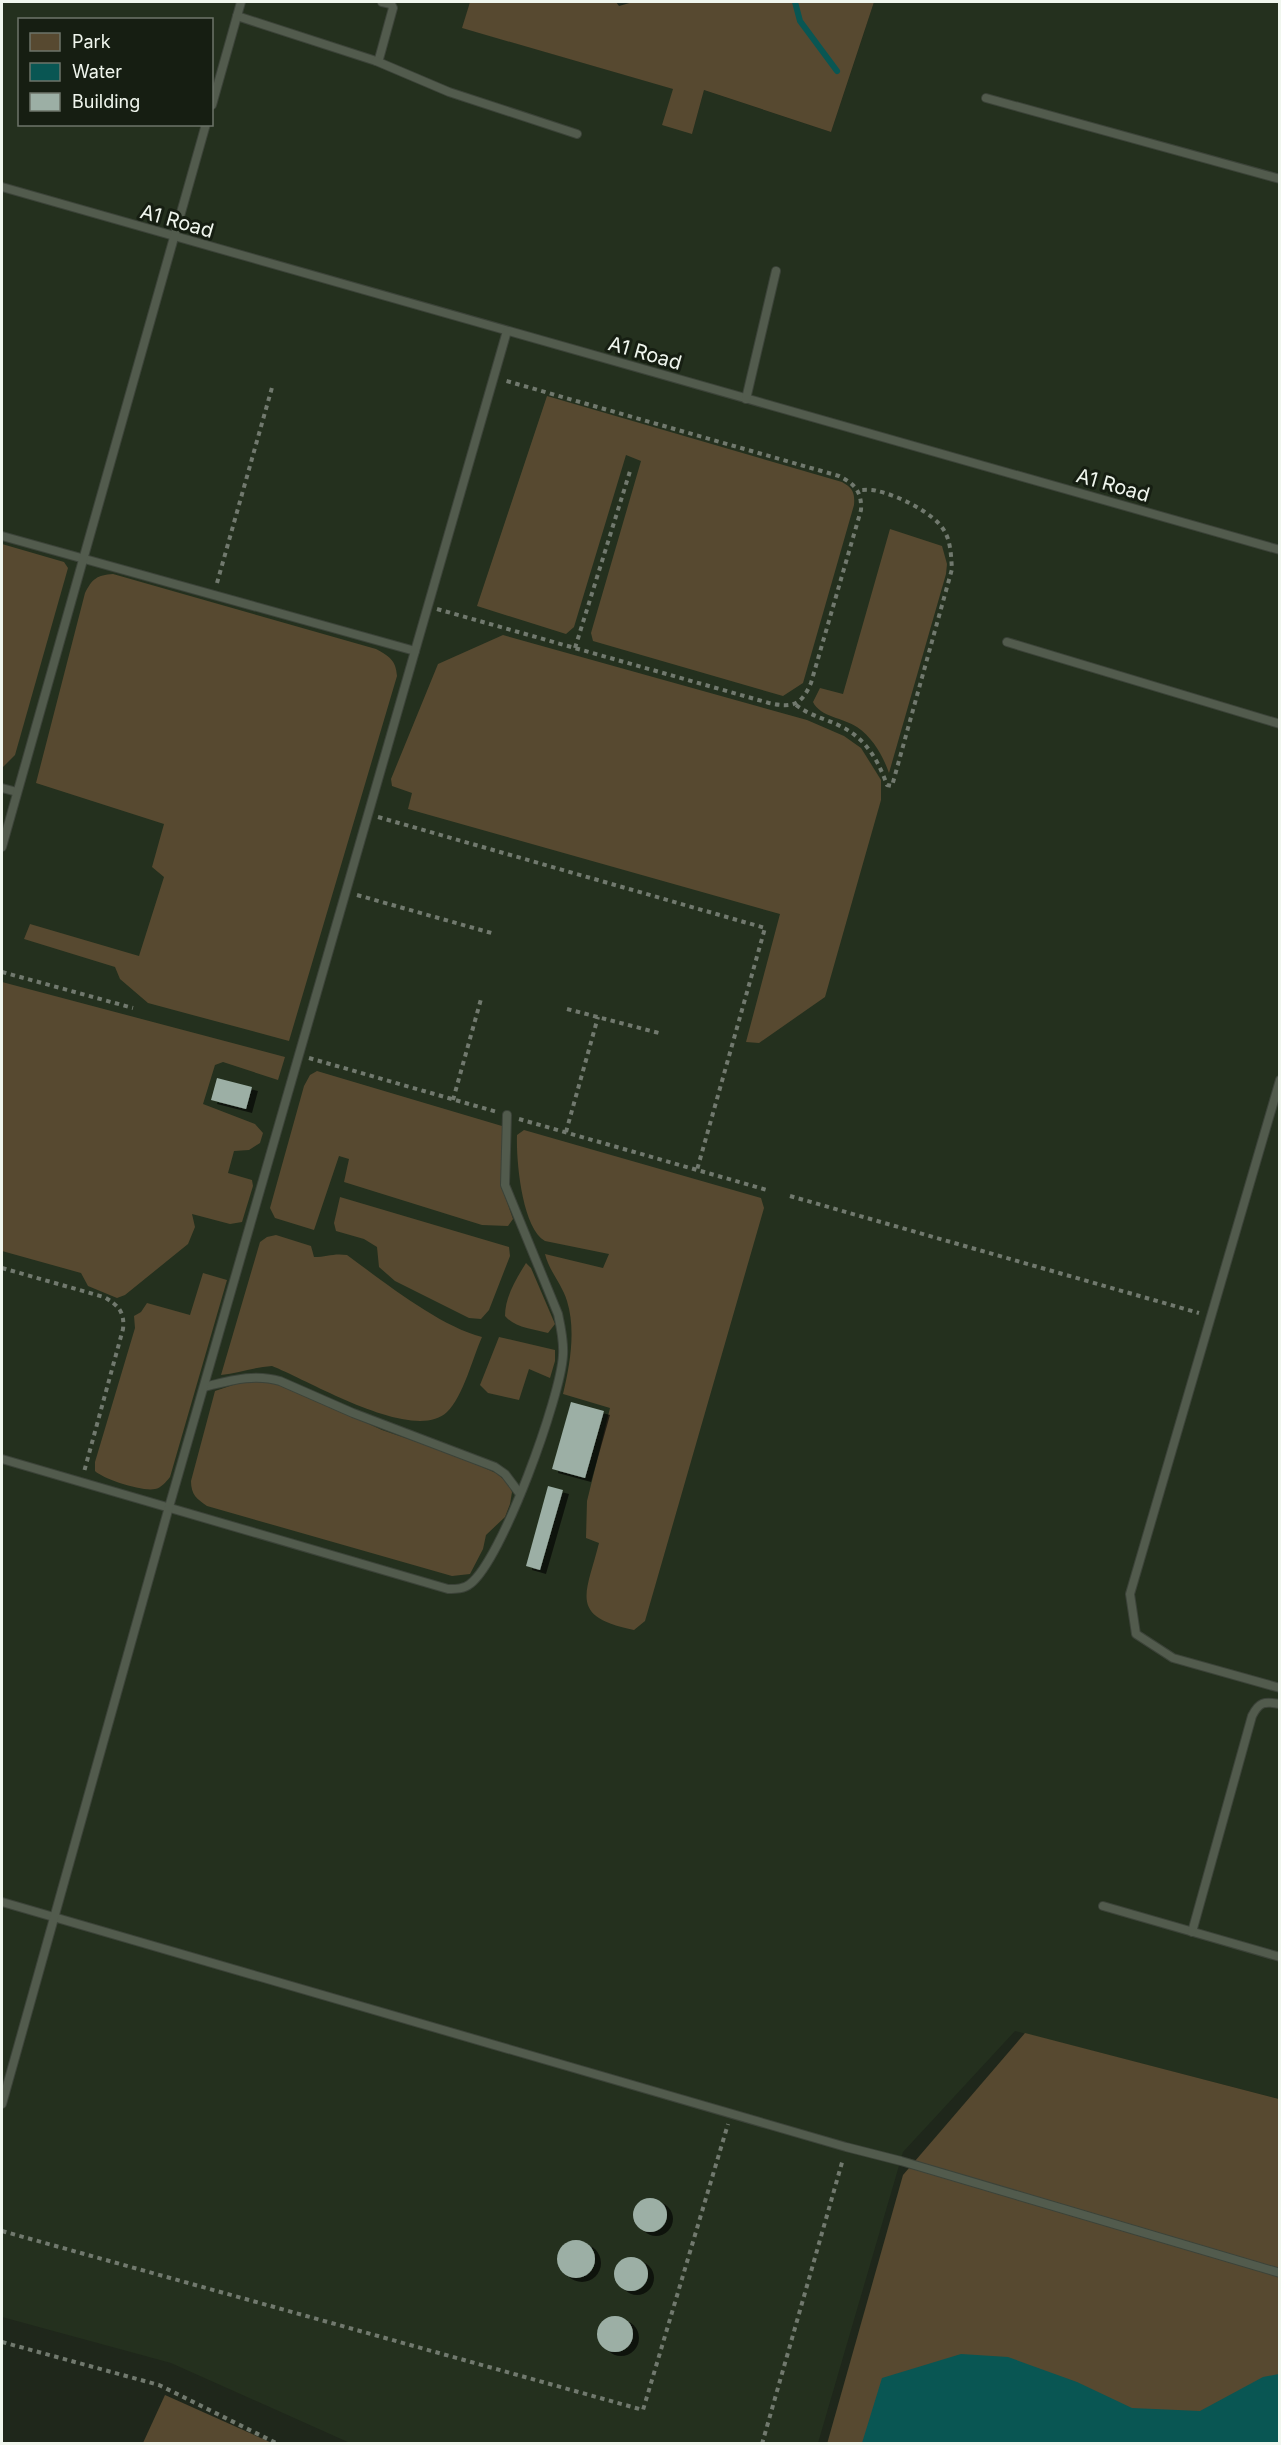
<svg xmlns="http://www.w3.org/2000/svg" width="1281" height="2445" viewBox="0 0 1281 2445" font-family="Inter,sans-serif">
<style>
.built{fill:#24301e;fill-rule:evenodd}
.green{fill:#574930}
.water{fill:#095653}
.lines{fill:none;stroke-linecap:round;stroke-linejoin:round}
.stream{stroke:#095653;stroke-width:6}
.building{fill:#9cafa5;filter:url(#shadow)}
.lane-casing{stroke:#3c4339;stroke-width:10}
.path{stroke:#71796e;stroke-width:4;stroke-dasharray:4.5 4.5;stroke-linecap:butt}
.lane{stroke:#525b4d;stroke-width:8}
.labels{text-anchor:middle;stroke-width:6;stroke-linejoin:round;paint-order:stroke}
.street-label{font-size:20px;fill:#f0f6ee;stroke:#161e12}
</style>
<defs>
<filter id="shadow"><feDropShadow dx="6" dy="4" stdDeviation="0" flood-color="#0009"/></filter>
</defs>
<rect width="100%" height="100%" fill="#1f271b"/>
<path class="built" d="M2,2H470L463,28L674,89L692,133L704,90L831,132L874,2H1279V2099L1015,2031L903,2152L818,2443H350L171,2363L2,2317ZM20,20H212V124H20Z"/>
<g class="green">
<polygon points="470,2 616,2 619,6 633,2 874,2 831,132 704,90 692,134 662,125 673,89 462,28"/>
<path d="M547,396L842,482C853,488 855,493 854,505L803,683L783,696L593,641L591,633L593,626L641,461L626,455L574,627L566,634L477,606Z"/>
<path d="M890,529L942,546L947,564L946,574L889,773C883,756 873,738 857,727C844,718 820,717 813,702L820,688L843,694Z"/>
<polygon points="2,544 64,562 68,568 15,755 2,768"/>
<path d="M113,574L376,649C389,656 396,660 397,676L289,1041L148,1003L120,979L115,967L24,939L30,924L139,956L164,877L152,867L164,824L36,783L85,593C92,579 97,575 113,574Z"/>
<polygon points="503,635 807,720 844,736 861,748 881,780 881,800 825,997 759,1043 746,1042 780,914 408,809 412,793 392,786 391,779 438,664"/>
<polygon points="2,982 285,1057 278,1080 223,1062 215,1065 203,1104 255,1124 263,1133 260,1143 249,1150 234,1151 228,1173 252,1180 253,1186 242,1222 230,1224 192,1214 195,1227 188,1244 125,1295 117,1298 88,1286 81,1273 2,1251"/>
<polygon points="317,1071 502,1126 502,1188 513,1219 508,1226 482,1225 344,1182 349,1159 339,1156 314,1230 275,1218 270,1208 304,1086 310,1075"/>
<path d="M524,1130L761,1198L764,1208L645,1621L634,1630C568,1616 586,1595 599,1543L586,1538L587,1501L610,1408L563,1394C570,1365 576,1330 567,1301C562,1284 549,1271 545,1254L603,1268L609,1254L545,1241C522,1228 516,1160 517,1135Z"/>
<polygon points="340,1197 509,1247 510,1256 489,1310 481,1319 469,1318 395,1281 379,1267 377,1247 364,1239 336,1231 334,1223"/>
<path d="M276,1235L311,1246L314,1257C327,1257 333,1253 347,1255C384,1282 439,1326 482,1337C473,1357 463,1397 447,1412C414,1444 310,1381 272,1366C255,1367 239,1373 221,1375L260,1242L267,1237Z"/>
<path d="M526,1263L531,1268L555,1324L548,1333C533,1329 515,1328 505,1316C505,1297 516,1279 526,1263Z"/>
<path d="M203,1273L227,1280L170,1477C166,1482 161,1488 155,1489C143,1492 103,1479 95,1471V1462L135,1328L134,1316L141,1312L147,1303L190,1315Z"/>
<polygon points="499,1337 555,1350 555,1361 550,1378 529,1369 519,1400 488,1393 480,1385"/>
<path d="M265,1381L286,1386L382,1430L452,1454L496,1473L508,1483L512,1492L510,1504L505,1517L486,1535L483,1549L470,1574L452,1576L207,1506C197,1499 191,1495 191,1481L215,1391L242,1382Z"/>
<polygon points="1025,2033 1279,2099 1279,2443 827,2444 903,2175"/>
<polygon points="165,2395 272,2443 143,2443"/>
</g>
<polygon class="water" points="961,2354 1008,2357 1077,2382 1132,2408 1200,2411 1263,2377 1279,2374 1279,2443 862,2443 882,2378"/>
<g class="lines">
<polyline class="stream" points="795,2 800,21 837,71"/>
</g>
<g class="building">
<polygon points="217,1078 252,1087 246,1109 211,1100"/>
<polygon points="571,1402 604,1411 585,1478 552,1469"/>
<polygon points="548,1486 563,1490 540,1570 526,1566"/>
<circle cx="650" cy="2215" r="17"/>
<circle cx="576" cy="2259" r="19"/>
<circle cx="631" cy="2274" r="17"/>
<circle cx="615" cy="2334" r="18"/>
</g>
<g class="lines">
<g class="lane-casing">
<g id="lane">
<polyline points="237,16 376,61 379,59 393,8 391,4 382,2"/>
<polyline points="376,61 449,92 577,134"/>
<polyline points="986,98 1280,179"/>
<polyline points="212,105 241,2"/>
<polyline points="2,187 1280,550"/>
<polyline points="746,399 776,271"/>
<polyline points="2,536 415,651"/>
<polyline points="1007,642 1280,724"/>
<polyline points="2,788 17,792"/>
<polyline points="2,847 206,124"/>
<polyline points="1280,1080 1130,1594 1136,1634 1173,1658 1280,1688"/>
<path d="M204,1387C229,1381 254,1373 280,1381L353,1413L495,1467L505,1474L520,1494"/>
<path d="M2,1459L448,1589C456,1589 464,1589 470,1584C502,1560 561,1396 563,1355C564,1341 561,1328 558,1314L505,1185L507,1115"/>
<polyline points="2,1902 846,2147 901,2161 1280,2273"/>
<polyline points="1103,1906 1280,1957"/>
<path d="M1192,1932L1252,1716C1259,1702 1264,1701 1280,1704"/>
<polyline points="2,2104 169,1507 507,331"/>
</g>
</g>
<g class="path">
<polyline points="217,583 273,384"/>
<path d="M437,609L769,703C792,708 801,706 811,683L861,510C862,492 855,484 839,476L503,380"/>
<polyline points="575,648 631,468"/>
<path d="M796,705C812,717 825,718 842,727C866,739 878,760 887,785L892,786L952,569C951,557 951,543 945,532C935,513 897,495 877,491C871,489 864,490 858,490"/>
<polyline points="378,817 765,928 697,1170"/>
<polyline points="357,895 495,934"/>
<polyline points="2,972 133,1008"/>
<polyline points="567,1009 659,1033"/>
<polyline points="309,1058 497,1112"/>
<polyline points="453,1100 481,999"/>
<polyline points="519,1119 767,1190"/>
<polyline points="566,1132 598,1017"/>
<polyline points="790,1196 1199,1313"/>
<path d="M2,1268L104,1297C118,1305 125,1312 123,1329L84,1472"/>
<polyline points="2,2231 643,2410 728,2124"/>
<polyline points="2,2342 159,2385 278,2444"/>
<polyline points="762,2444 843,2159"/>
</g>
<use href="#lane" class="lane"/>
</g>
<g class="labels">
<g class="street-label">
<text transform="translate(177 221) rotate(16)" y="7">A1 Road</text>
<text transform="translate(645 353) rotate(16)" y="7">A1 Road</text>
<text transform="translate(1113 485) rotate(16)" y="7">A1 Road</text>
</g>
</g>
<rect width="1281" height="2445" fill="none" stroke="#f0f6ee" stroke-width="6"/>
<rect x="18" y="18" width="195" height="108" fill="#161e12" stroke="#6d746a" stroke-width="1.5"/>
<rect x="30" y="33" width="30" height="18" fill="#574930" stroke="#6d746a" stroke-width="1.5"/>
<text x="72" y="48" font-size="18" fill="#f0f6ee">Park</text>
<rect x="30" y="63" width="30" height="18" fill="#095653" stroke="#6d746a" stroke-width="1.5"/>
<text x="72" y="78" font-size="18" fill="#f0f6ee">Water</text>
<rect x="30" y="93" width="30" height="18" fill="#9cafa5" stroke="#6d746a" stroke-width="1.5"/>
<text x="72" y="108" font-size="18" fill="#f0f6ee">Building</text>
</svg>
